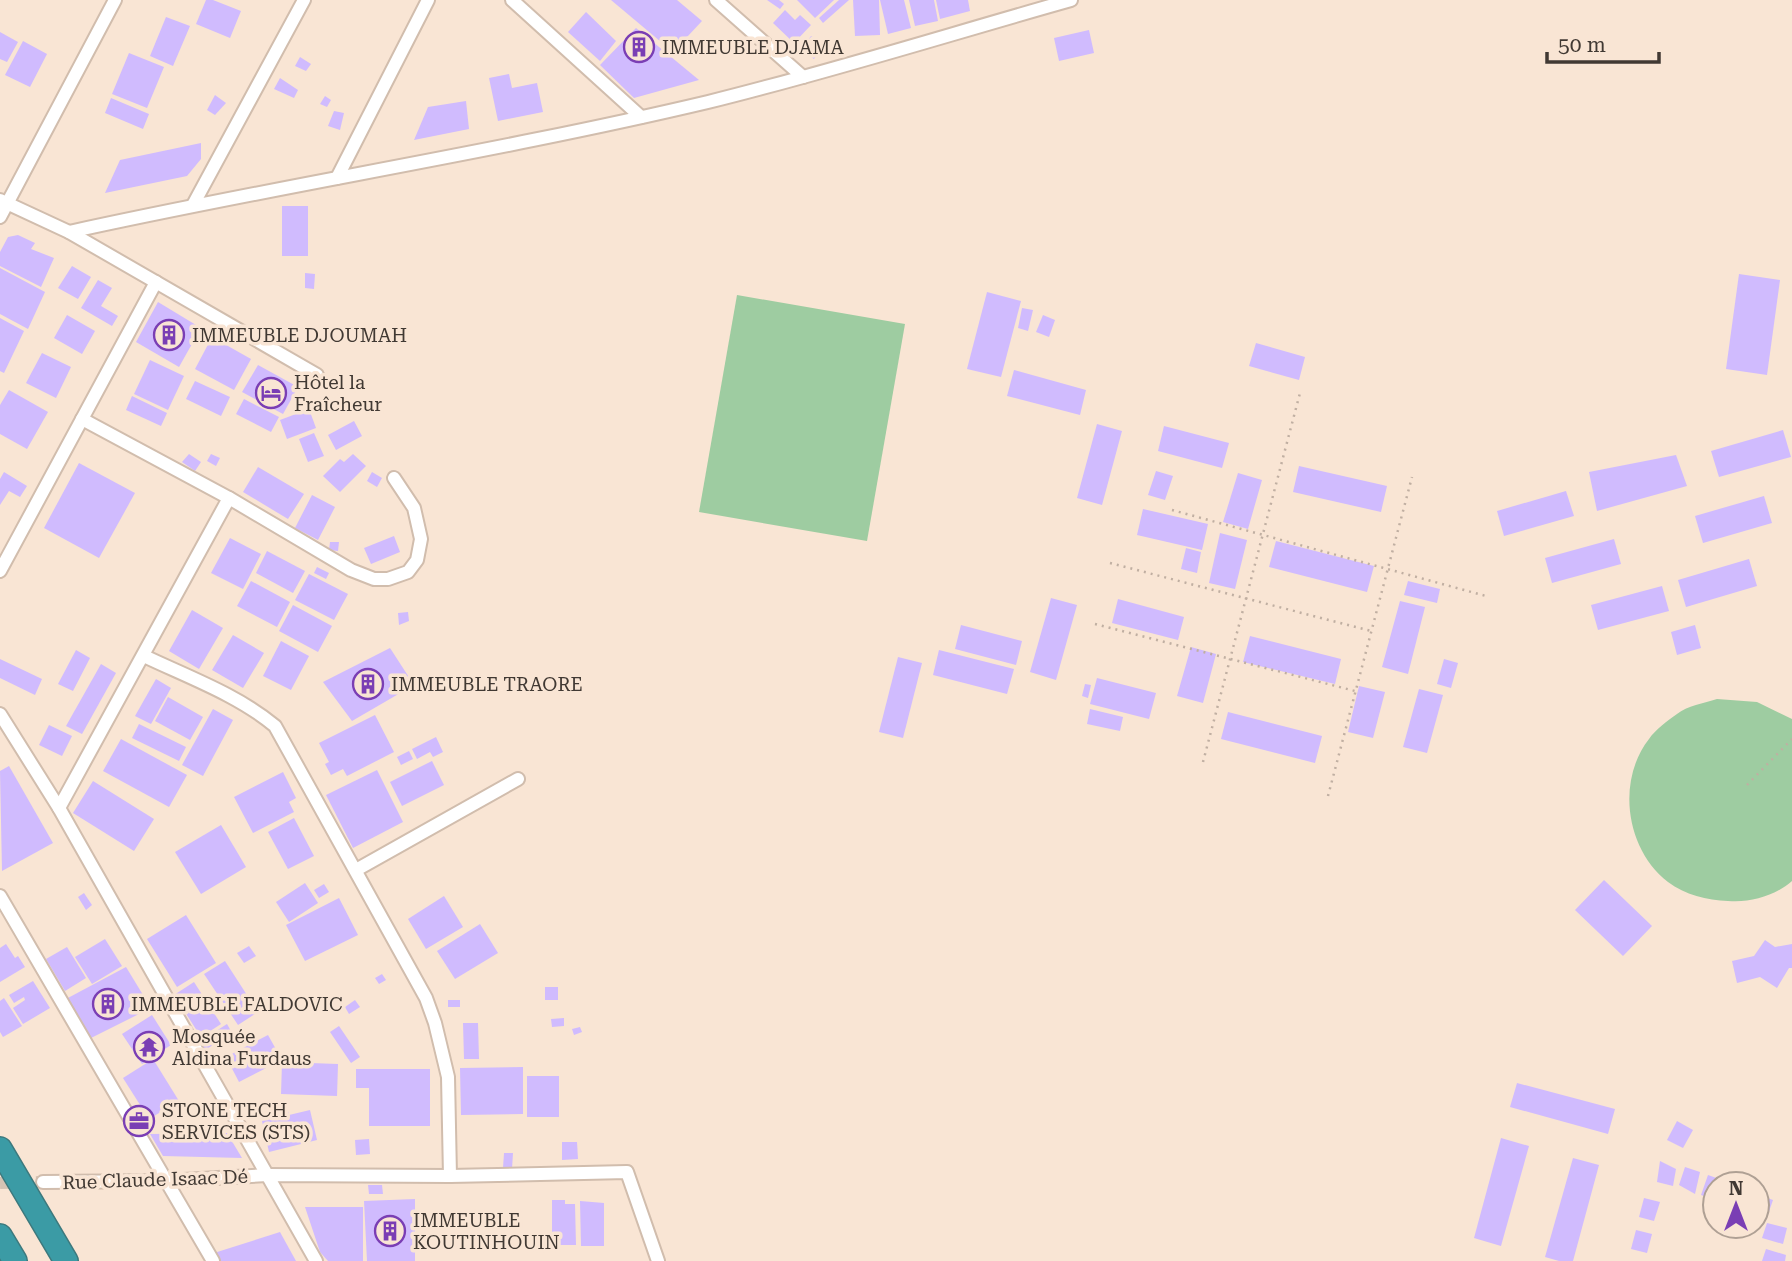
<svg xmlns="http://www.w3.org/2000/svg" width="1792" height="1261" viewBox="0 0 1792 1261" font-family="'Roboto Serif',serif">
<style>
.green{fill:#9ecca1}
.building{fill:#d0bbfe}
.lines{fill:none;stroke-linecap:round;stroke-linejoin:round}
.street-tunnel{stroke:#d4c3b4;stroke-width:12;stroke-dasharray:12 6;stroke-linecap:butt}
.street-casing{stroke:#d1bdad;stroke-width:16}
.highway-casing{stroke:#3d797d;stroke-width:26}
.path{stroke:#c0afa2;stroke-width:2.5;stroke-dasharray:2 5;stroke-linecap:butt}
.street{stroke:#fff;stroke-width:12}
.highway{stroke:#3b9ba5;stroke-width:23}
.labels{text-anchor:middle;stroke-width:7;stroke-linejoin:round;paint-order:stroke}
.poi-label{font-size:19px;fill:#413933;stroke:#f9e5d4;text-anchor:start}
.street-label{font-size:19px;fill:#413933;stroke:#f9e5d4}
</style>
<rect width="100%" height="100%" fill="#f9e5d4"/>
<g class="green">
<polygon points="737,295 905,324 867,541 699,512"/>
<path d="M1717,699L1757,702L1792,719V881C1775,896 1750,903 1728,901C1707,900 1685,895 1668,882C1626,850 1616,781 1649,739C1655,730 1668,720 1677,714C1687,706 1704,703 1717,699Z"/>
</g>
<g class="building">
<polygon points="206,0 213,0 241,11 230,38 196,24"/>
<polygon points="611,0 677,0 702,21 673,52"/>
<polygon points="767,0 779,0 784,4 780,9"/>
<polygon points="797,0 834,0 815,18"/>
<polygon points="839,0 849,0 823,23 819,18"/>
<polygon points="853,0 879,0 880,35 855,36"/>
<polygon points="880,0 904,0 911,28 888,34"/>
<polygon points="909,0 934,0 938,21 915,26"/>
<polygon points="936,0 968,0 970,11 940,19"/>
<polygon points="785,10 795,20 800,15 811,25 794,43 773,23"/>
<polygon points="586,12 616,41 600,61 568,32"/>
<polygon points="166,17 190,26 173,66 150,56"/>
<polygon points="636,28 699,80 634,98 600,65"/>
<polygon points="1089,30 1094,53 1059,61 1054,38"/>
<polygon points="0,32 18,42 7,62 0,59"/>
<polygon points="811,36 824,45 814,59 801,50"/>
<polygon points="23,41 47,54 30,87 5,75"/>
<polygon points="129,53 164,67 147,108 112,94"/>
<polygon points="300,57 311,64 306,71 295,66"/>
<polygon points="509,74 512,88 537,83 543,112 498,121 489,78"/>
<polygon points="280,78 298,90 294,98 274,89"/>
<polygon points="215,95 226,103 215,115 207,110"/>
<polygon points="325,96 331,100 327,107 320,104"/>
<polygon points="111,98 149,114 143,129 105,113"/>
<polygon points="466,101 469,129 414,140 428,107"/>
<polygon points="334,111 344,113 340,130 328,126"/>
<polygon points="201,143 201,159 187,176 105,193 120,160"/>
<rect x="282" y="206" width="26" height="50"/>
<polygon points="18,235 35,243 31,249 54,258 41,287 0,266 0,252 8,237"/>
<polygon points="72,266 91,277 78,299 58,288"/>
<polygon points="0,268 45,292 28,329 0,314"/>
<polygon points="305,273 315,274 314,289 305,288"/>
<polygon points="1739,274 1780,280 1767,375 1726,369"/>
<polygon points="98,280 112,288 101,306 118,316 112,326 81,308"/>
<polygon points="987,292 1021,301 1001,377 967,369"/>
<polygon points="158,302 201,328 179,367 136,342"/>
<polygon points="1022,308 1033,310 1028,331 1018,328"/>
<polygon points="67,315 95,331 82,354 54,338"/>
<polygon points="1043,315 1055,320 1049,337 1036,332"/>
<polygon points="0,318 24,331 4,373 0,371"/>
<polygon points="212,337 251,359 234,390 195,369"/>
<polygon points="1256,343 1305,357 1299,380 1249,366"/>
<polygon points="42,353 71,367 56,398 26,383"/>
<polygon points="150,360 184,376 168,410 134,394"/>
<polygon points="258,365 298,387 283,414 242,392"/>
<polygon points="1014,370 1086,390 1080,415 1007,396"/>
<polygon points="195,381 230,397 221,416 186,399"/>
<polygon points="9,390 48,412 27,449 0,434 0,405"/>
<polygon points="132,396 167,413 161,426 126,410"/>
<polygon points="244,399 279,417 271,432 236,414"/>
<polygon points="309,409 316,428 287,439 280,420"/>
<polygon points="354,421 362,436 336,450 328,435"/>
<polygon points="1097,424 1122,431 1102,505 1077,498"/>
<polygon points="1164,426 1229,443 1222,468 1158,451"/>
<polygon points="1783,430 1791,457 1719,477 1711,451"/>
<polygon points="314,433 324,456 308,462 299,439"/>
<polygon points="189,454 201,462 195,471 182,462"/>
<polygon points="211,454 220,458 216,466 207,461"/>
<polygon points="353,454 366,466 340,492 323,476 340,459 344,462"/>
<polygon points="1676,455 1687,486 1597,511 1589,472"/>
<polygon points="79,463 135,493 99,558 44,528"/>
<polygon points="1299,466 1387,486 1381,512 1293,492"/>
<polygon points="258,467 304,494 288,519 243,492"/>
<polygon points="1156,471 1173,476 1165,500 1148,495"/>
<polygon points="4,472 27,486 20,497 9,491 0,505 0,479"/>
<polygon points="372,472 382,478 377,487 367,481"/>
<polygon points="1238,473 1262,480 1248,529 1223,522"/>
<polygon points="1566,491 1574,516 1504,536 1497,511"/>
<polygon points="312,495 335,507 318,540 295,528"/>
<polygon points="1764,496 1772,523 1703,543 1695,516"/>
<polygon points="1143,509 1208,524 1202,550 1137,535"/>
<polygon points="1220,533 1247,540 1235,589 1209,583"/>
<polygon points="394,536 400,552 371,564 364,548"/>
<polygon points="230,538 261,554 243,589 211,573"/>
<polygon points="1614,539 1621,564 1552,583 1545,558"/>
<polygon points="1276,541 1374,566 1367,592 1269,567"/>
<polygon points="330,542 339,542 338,551 329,550"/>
<polygon points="1186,548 1201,552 1197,573 1181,569"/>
<polygon points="267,551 305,571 293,593 256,573"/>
<polygon points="1749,559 1757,586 1686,607 1678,580"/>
<polygon points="317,567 329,573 326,579 314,573"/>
<polygon points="309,574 348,594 334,620 295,600"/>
<polygon points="251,581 290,602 277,627 237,606"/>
<polygon points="1408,581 1440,589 1437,603 1404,595"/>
<polygon points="1662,586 1669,611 1598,630 1591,605"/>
<polygon points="1051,598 1077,605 1056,680 1030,672"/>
<polygon points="1118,599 1184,617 1178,640 1112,623"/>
<polygon points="1400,601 1425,607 1408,674 1382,667"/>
<polygon points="293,605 332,626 318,652 279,631"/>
<polygon points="192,610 223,628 199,669 169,651"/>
<polygon points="408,612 409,621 399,625 398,613"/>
<polygon points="961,625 1022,641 1016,665 955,649"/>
<polygon points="1695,625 1701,648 1677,655 1671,632"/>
<polygon points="233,635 264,653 243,688 212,670"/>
<polygon points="1250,636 1341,659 1335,684 1243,662"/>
<polygon points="281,641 309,656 291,690 263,676"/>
<polygon points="1191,647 1216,654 1203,703 1177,696"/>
<polygon points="390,648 414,685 352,721 323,682"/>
<polygon points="76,650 90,658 73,691 58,684"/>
<polygon points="939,650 1014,669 1007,694 933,675"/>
<polygon points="898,657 922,663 903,738 879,732"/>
<polygon points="0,659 42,679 35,695 0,678"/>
<polygon points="1444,659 1458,663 1451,688 1437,684"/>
<polygon points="101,664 116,673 82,734 66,726"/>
<polygon points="1097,678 1156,693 1149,719 1090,704"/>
<polygon points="156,679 171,688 151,724 135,716"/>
<polygon points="1085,684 1091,685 1088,698 1082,696"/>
<polygon points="1359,686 1385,692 1373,738 1348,732"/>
<polygon points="1419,689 1443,695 1427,753 1403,747"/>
<polygon points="168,697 203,717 190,740 155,721"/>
<polygon points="213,709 233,720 203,776 182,765"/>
<polygon points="1090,709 1123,717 1120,731 1087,724"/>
<polygon points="1228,712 1322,736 1315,763 1221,739"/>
<polygon points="375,715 394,752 347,776 343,769 331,775 325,764 329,762 319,743"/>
<polygon points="139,724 186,747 179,761 132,738"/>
<polygon points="49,725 72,736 62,756 39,745"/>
<polygon points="436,737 443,752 433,757 430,752 417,759 412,749"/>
<polygon points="121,739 187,775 169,807 103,771"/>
<polygon points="409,751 413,759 401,765 397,757"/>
<polygon points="432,761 444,785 402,806 390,782"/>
<polygon points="9,766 53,843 2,871 0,771"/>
<polygon points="377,770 403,822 353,848 326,795"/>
<polygon points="283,772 296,798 289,802 294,812 253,833 234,797"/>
<polygon points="93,781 154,819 134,851 73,813"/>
<polygon points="294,818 314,856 288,869 268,832"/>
<polygon points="221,825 246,867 201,894 175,852"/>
<polygon points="1604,880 1652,926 1623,956 1575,910"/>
<polygon points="305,883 318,903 289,922 276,902"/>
<polygon points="324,884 329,892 319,898 314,890"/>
<polygon points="84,893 92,905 86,910 78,897"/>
<polygon points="444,896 463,927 426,949 408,919"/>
<polygon points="339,898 358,935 305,961 286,925"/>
<polygon points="186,915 216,963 177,987 147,939"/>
<polygon points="480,924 498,953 455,979 437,951"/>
<polygon points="105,939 122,966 92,984 75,957"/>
<polygon points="1765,940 1775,947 1792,944 1792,968 1789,968 1777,988 1760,977 1737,983 1732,961 1754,956"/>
<polygon points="6,944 15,958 18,956 25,967 0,982 0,948"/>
<polygon points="249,946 256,956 244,963 237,953"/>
<polygon points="67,947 86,978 65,991 46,959"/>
<polygon points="225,961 258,1012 238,1025 204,974"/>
<polygon points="126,967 151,1008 89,1039 66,999"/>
<polygon points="382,974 386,980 379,984 375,978"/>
<polygon points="33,981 50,1008 23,1024 13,1008 25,1000 24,997 14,1003 9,995"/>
<polygon points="194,982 221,1024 201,1037 174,995"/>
<rect x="545" y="987" width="13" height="13"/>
<polygon points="4,998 22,1026 3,1037 0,1032 0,1001"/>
<polygon points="355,1000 360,1007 349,1014 345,1007"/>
<rect x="448" y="1000" width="12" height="7"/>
<polygon points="152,1015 171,1045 142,1064 122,1034"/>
<polygon points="564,1018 564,1026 552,1027 551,1019"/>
<polygon points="463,1023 478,1023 479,1059 464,1059"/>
<polygon points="227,1024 232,1033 205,1050 199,1042"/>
<polygon points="339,1026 360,1057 351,1063 330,1032"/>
<polygon points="580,1027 582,1032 574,1035 572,1029"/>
<polygon points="268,1035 282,1060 239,1082 226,1057"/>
<polygon points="153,1059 179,1101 149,1119 123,1078"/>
<polygon points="282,1062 338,1064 337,1096 281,1094"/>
<polygon points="523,1067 523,1114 461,1115 460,1068"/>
<polygon points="356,1069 430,1069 430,1126 369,1126 369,1088 356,1088"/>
<rect x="527" y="1076" width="32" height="41"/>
<polygon points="1517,1083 1615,1109 1608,1134 1510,1107"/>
<polygon points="287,1108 289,1115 310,1110 317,1140 269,1152 262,1121 281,1116 279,1110"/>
<polygon points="1677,1121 1693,1130 1683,1148 1667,1140"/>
<polygon points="227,1133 242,1158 163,1156 150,1134"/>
<polygon points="1501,1138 1529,1146 1501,1246 1474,1238"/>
<polygon points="369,1139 370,1154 356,1155 355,1140"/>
<polygon points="562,1142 577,1142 578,1159 562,1160"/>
<polygon points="504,1153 513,1153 512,1169 503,1168"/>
<polygon points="1573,1158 1599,1165 1573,1261 1559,1261 1545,1257"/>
<polygon points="1660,1161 1676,1169 1673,1186 1657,1182"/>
<polygon points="1685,1167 1700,1172 1695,1194 1679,1185"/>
<polygon points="1708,1175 1722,1180 1721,1184 1715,1184 1715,1200 1701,1195"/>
<polygon points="368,1185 382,1185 383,1194 369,1194"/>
<polygon points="1759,1195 1773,1200 1766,1220 1757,1217"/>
<polygon points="1644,1198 1660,1202 1654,1221 1639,1217"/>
<polygon points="415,1199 415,1261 367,1261 364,1201"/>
<polygon points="552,1200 565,1200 565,1204 575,1204 576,1245 552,1245"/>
<polygon points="580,1201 604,1203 604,1246 581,1246"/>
<polygon points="305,1207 363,1207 363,1261 328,1261 320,1252"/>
<polygon points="1767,1223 1787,1228 1783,1244 1762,1238"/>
<polygon points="1636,1230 1652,1234 1647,1253 1631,1249"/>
<polygon points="280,1232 296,1261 219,1261 214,1253"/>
<polygon points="1766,1249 1786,1255 1785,1261 1762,1261"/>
</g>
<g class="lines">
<polyline class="street-tunnel" points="0,1183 43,1182"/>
<g class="street-casing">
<g id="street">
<polyline points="512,0 641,117"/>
<polyline points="716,0 803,77"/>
<polyline points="337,178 428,0"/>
<polyline points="0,200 69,232 317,375"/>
<polyline points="193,205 304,0"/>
<polyline points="0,217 115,0"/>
<path d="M69,232C281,185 497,152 708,102C830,72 950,34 1071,0"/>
<polyline points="82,419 229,498 351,570 374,579 388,579 408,572 417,560 421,539 414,508 394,478"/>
<polyline points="0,571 156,282"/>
<path d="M144,656C188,677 238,695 275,726L426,998L435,1023L448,1077L450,1176"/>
<polyline points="0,714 59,808 316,1261"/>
<polyline points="59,808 229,498"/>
<polyline points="356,870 518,779"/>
<polyline points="0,896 213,1261"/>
<polyline points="43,1182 166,1181 267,1175 450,1176 627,1172 658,1261"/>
</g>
</g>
<g class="highway-casing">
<g id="highway">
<polyline points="0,1149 66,1261"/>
<polyline points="0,1236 15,1261"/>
</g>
</g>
<g class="path">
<polyline points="1172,510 1486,596"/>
<polyline points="1110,563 1371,631"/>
<polyline points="1095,624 1355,691"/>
<polyline points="1203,762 1300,393"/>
<polyline points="1747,785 1792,739"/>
<polyline points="1328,796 1412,477"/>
</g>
<use href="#street" class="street"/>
<use href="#highway" class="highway"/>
</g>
<defs>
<g id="building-ring" transform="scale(1.575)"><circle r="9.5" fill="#f9e5d4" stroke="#7a3eb4" stroke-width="1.5"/><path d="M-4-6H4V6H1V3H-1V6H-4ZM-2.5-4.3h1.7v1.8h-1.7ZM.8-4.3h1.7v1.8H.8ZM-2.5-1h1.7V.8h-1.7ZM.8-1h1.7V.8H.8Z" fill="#7a3eb4"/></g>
<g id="hotel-ring" transform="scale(1.575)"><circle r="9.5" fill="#f9e5d4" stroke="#7a3eb4" stroke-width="1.5"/><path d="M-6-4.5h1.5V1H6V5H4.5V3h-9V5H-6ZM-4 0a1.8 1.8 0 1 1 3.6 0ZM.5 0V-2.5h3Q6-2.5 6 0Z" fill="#7a3eb4"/></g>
<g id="temple-ring" transform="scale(1.575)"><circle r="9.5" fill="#f9e5d4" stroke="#7a3eb4" stroke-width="1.5"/><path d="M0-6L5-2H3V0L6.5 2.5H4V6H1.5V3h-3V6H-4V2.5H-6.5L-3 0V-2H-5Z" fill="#7a3eb4"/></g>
<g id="office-ring" transform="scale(1.575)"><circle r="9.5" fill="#f9e5d4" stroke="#7a3eb4" stroke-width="1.5"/><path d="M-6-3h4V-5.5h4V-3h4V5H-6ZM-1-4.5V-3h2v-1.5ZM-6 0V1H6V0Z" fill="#7a3eb4"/></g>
</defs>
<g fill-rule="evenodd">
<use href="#building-ring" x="639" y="47"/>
<use href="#building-ring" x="169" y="335"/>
<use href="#hotel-ring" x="271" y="393"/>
<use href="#building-ring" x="368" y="684"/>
<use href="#building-ring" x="108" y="1004"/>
<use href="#temple-ring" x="149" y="1047"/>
<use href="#office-ring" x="139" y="1121"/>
<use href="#building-ring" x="390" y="1231"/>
</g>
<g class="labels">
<g class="poi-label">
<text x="662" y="54">IMMEUBLE DJAMA</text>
<text x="192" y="342">IMMEUBLE DJOUMAH</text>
<text x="294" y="389">Hôtel la<tspan x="294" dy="22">Fraîcheur</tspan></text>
<text x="391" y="691">IMMEUBLE TRAORE</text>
<text x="131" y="1011">IMMEUBLE FALDOVIC</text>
<text x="172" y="1043">Mosquée<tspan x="172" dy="22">Aldina Furdaus</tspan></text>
<text x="162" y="1117">STONE TECH<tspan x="162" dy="22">SERVICES (STS)</tspan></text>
<text x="413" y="1227">IMMEUBLE<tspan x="413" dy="22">KOUTINHOUIN</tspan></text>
</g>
<g class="street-label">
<text transform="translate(155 1179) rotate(-2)" y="7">Rue Claude Isaac Dé</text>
</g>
</g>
<g transform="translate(1736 1205)"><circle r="33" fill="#f9e5d4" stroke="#afa094" stroke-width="2"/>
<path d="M0-5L12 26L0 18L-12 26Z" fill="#7a3eb4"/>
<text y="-10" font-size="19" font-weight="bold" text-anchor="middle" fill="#413933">N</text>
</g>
<path d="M1547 52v10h112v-10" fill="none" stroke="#413933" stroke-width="3.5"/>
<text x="1558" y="52" font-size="21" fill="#413933" stroke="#f9e5d4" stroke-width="5" paint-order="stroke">50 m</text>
</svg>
